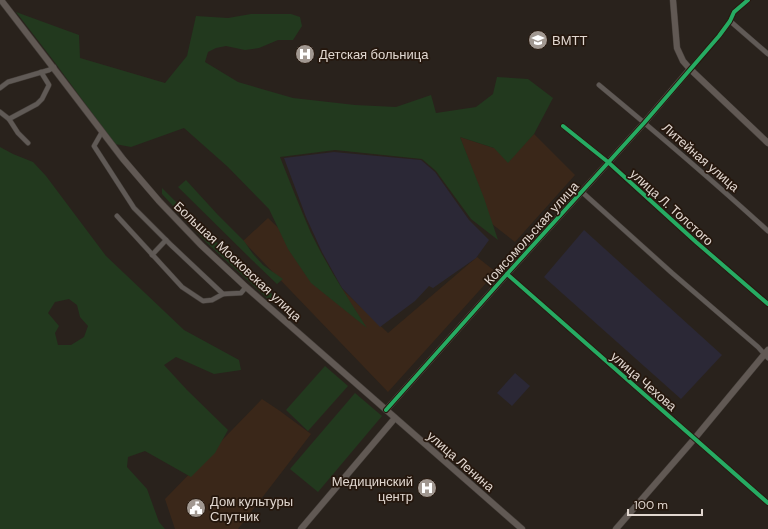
<svg xmlns="http://www.w3.org/2000/svg" width="768" height="529" viewBox="0 0 768 529" font-family="'DM Sans',sans-serif">
<style>
.built{fill:#3a2719}
.industrial{fill:#2b2836}
.green{fill:#22391e;fill-rule:evenodd}
.lines{fill:none;stroke-linecap:round;stroke-linejoin:round}
.street-casing{stroke:#433d38;stroke-width:5.5}
.secondary-casing{stroke:#433d38;stroke-width:7}
.street{stroke:#605a56;stroke-width:4.5}
.secondary{stroke:#615954;stroke-width:6}
.cycleway-casing{stroke:#25170d;stroke-width:6}
.cycleway{stroke:#26ab63;stroke-width:4}
.labels{text-anchor:middle;stroke-width:3.5;stroke-linejoin:round;paint-order:stroke}
.poi-label{font-size:13px;fill:#e1d7d0;stroke:#25170d;text-anchor:start}
.street-label{font-size:13px;fill:#e1d7d0;stroke:#25170d}
</style>
<rect width="100%" height="100%" fill="#29221c"/>
<g class="built">
<polygon points="534,134 575,175 515,242 492,224 460,137 494,148 526,142"/>
<polygon points="268,218 388,333 477,257 496,272 388,392 243,241"/>
<polygon points="262,399 280,411 311,434 238,529 175,529 165,499"/>
</g>
<g class="industrial">
<polygon points="334,152 421,160 435,172 469,220 489,240 476,258 433,288 429,286 415,301 380,327 342,288 322,252 306,217 284,158"/>
<polygon points="584,230 722,355 681,399 544,277"/>
<polygon points="515,373 530,386 512,406 497,393"/>
</g>
<g class="green">
<path d="M16,12L79,35L80,58L165,83L187,56L196,16L228,18L251,14H291L300,17L302,26L293,40H278L259,48L245,50L226,46L216,48L208,52L205,62L238,82L293,98L355,105L396,107L431,95L436,113L476,107L493,94L497,77L528,79L553,98L534,134L508,163L494,148L460,137L484,198L498,240L471,219L436,171L422,159L335,150L280,157C290,182 300,208 311,233C327,266 347,297 367,328L311,283L288,249L269,209L228,167L184,128L131,147L115,144L53,60Z"/>
<path d="M0,147L13,154L33,162L46,176L106,256L184,330L239,360L241,370L214,374L176,357L164,365L187,390L228,430L215,453L191,477L145,451L128,457L127,467L147,489L159,522L165,529H0ZM69,299L77,305L80,317L88,326L84,337L71,345H58L55,333L59,326L48,313L55,302Z"/>
<polygon points="186,180 218,215 244,241 253,254 263,265 283,279 277,284 252,260 178,187"/>
<polygon points="162,188 211,237 274,296 270,301 206,242 162,194"/>
<polygon points="325,366 348,386 308,431 286,410"/>
<polygon points="355,393 382,416 318,492 290,469"/>
</g>
<g class="lines">
<g class="street-casing">
<g id="street">
<polyline points="730,21 768,54"/>
<polyline points="690,69 719,36 730,21 734,12 748,0"/>
<path d="M599,85C657,133 713,181 768,231"/>
<polyline points="0,88 8,82 49,70 54,67"/>
<polyline points="0,112 9,119 18,133 28,143"/>
<polyline points="9,119 37,104 42,99 49,85 41,72"/>
<polyline points="563,126 608,162 696,242 768,304"/>
<polyline points="102,132 94,146 134,208 171,245 223,294 241,293 246,287"/>
<polyline points="582,192 672,273 758,347 768,358"/>
<polyline points="117,216 182,287 203,301 212,300 223,294"/>
<polyline points="152,255 166,240"/>
<polyline points="507,274 768,503"/>
</g>
</g>
<g class="secondary-casing">
<g id="secondary">
<polyline points="1,0 45,57 123,159 159,201 201,245 246,287 522,529"/>
<polyline points="673,0 677,48 683,61 690,69 768,143"/>
<polyline points="386,410 507,274 644,123 690,69"/>
<polyline points="301,529 395,418"/>
<polyline points="616,529 695,438 768,350"/>
</g>
</g>
<use href="#street" class="street"/>
<use href="#secondary" class="secondary"/>
<g class="cycleway-casing">
<g id="cycleway">
<polyline points="563,126 608,162 696,242 768,304"/>
<polyline points="507,274 768,503"/>
<polyline points="386,410 507,274 644,123 719,36 730,21 734,12 748,0"/>
</g>
</g>
<use href="#cycleway" class="cycleway"/>
</g>
<defs>
<g id="university-disc" transform="scale(1)"><circle r="9.5" fill="#a19891" stroke="#25170d"/><path d="M0-5L7-2L0 1L-7-2ZM-4 1L0 2.5L4 1V4Q0 6-4 4Z" fill="#fff"/></g>
<g id="hospital-disc" transform="scale(1)"><circle r="9.5" fill="#a19891" stroke="#25170d"/><path d="M-5-5h3v3.5h4V-5h3V5h-3V1.5h-4V5h-3Z" fill="#fff"/></g>
<g id="civic-disc" transform="scale(1)"><circle r="9.5" fill="#a19891" stroke="#25170d"/><path d="M-.6-6.5H3V-4.5H.6V-3L4-1V1h2V6H-6V1h2V-1L-.6-3ZM-1.2 2.5V6h2.4V2.5Z" fill="#fff"/></g>
</defs>
<g fill-rule="evenodd">
<use href="#university-disc" x="538" y="40"/>
<use href="#hospital-disc" x="305" y="54"/>
<use href="#hospital-disc" x="427" y="488"/>
<use href="#civic-disc" x="196" y="508"/>
</g>
<g class="labels">
<g class="poi-label">
<text x="552" y="45">ВМТТ</text>
<text x="319" y="59">Детская больница</text>
<text x="413" y="486" text-anchor="end">Медицинский<tspan x="413" dy="15">центр</tspan></text>
<text x="210" y="506">Дом культуры<tspan x="210" dy="15">Спутник</tspan></text>
</g>
<g class="street-label">
<text transform="translate(701 157) rotate(41)" y="5">Литейная улица</text>
<text transform="translate(672 207) rotate(42)" y="5">улица Л. Толстого</text>
<text transform="translate(531 233) rotate(-48)" y="5">Комсомольская улица</text>
<text transform="translate(238 261) rotate(43)" y="5">Большая Московская улица</text>
<text transform="translate(644 381) rotate(41)" y="5">улица Чехова</text>
<text transform="translate(461 461) rotate(41)" y="5">улица Ленина</text>
</g>
</g>
<path d="M628 509v6h74v-6" fill="none" stroke="#e1d7d0" stroke-width="2"/>
<text x="634" y="509" font-size="12" fill="#e1d7d0" stroke="#25170d" stroke-width="3" paint-order="stroke">100 m</text>
</svg>
